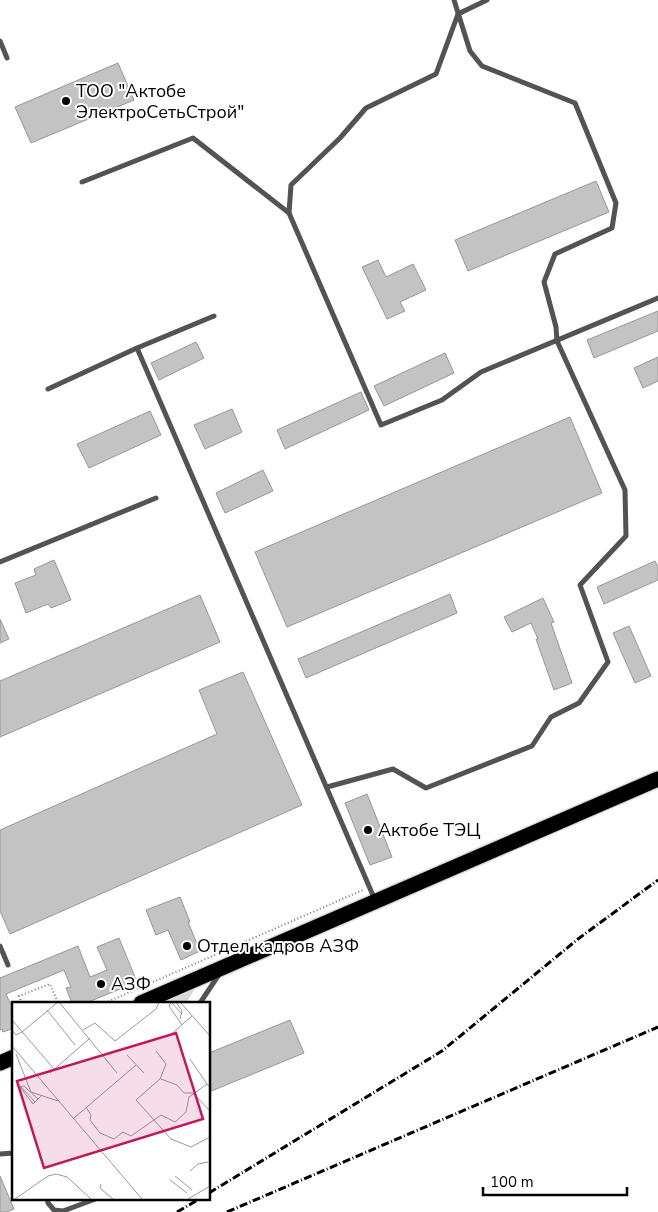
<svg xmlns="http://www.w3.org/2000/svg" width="658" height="1212" viewBox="0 0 658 1212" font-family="'Nunito Sans',sans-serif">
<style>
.green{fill:#dadada}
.building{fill:#c3c3c3;stroke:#979797}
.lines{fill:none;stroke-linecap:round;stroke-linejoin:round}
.highway-casing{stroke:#dbdbdb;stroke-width:18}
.path{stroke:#757575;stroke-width:2;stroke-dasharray:1 2.5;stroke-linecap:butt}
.lane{stroke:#535353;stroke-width:5}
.highway{stroke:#000;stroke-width:15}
.rail{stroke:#000;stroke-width:3;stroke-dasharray:8 2.5 1 2.5;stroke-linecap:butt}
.poi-dot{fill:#000;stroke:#fff;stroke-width:2}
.labels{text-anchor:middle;stroke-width:4;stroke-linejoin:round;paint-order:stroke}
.poi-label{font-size:18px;fill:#000;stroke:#fff;text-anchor:start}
.inset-road{fill:none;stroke:#999;stroke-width:1}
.view{fill:#c2185b;fill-opacity:0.15;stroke:#c2185b;stroke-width:2.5}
.inset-edge{fill:none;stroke:#000;stroke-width:2.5}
</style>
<rect width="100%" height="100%" fill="#fff"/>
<polygon class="green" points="195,989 186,1003 160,1003"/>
<g class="building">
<polygon points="118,63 134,100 31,143 15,107"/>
<polygon points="596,181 609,212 468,271 455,240"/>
<polygon points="378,260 386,277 413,264 426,290 400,302 405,311 387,319 362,267"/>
<polygon points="658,311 658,331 594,358 587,340"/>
<polygon points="196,342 204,358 159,380 151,363"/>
<polygon points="445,353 454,373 384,406 374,386"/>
<polygon points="658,357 658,381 643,388 634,368"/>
<polygon points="361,392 369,410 285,449 277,430"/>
<polygon points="232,409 242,432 205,449 194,425"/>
<polygon points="150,411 161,435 89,468 77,444"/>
<polygon points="570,417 602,493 287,627 255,552"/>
<polygon points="263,470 273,491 225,513 216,493"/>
<polygon points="54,560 71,600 51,608 48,604 26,613 15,583 36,575 34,569"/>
<polygon points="655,561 658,567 658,580 604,604 597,587"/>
<polygon points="450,594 457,613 306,678 298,659"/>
<polygon points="200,595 220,642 0,737 0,681"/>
<polygon points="543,598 554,622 551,623 572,683 554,690 536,639 538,639 531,623 512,632 504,617"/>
<polygon points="0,619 9,639 0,643"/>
<polygon points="629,626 651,676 635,683 613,633"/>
<polygon points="243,672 302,805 10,934 0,911 0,830 217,734 199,690"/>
<polygon points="367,794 392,857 370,865 345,803"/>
<polygon points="180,897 190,922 188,922 200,951 181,960 168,930 156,935 146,910"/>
<polygon points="119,938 137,982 86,1003 72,1003 66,988 71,987 64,970 6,994 14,1012 14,1028 3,1032 2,1029 0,1030 0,978 78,946 90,977 107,970 97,947"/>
<polygon points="290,1020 304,1053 209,1092 209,1053"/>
<polygon points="0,1176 14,1209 7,1212 0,1212"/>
</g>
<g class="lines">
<g class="highway-casing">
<g id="highway">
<polyline points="141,1003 658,779"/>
<polyline points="0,1063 14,1057"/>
</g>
</g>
<g class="path">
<polyline points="22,1003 19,996 50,984 58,1003"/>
<polyline points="105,1003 363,890"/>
</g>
<g class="lane">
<polyline points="0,41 7,58"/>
<polyline points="82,182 193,138 289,213 381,425 442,400 481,372 658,298"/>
<polyline points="289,213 291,185 340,138 366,108 436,74 458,14 487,0"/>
<polyline points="137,348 375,900"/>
<polyline points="48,389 137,348 214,316"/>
<polyline points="0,562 156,498"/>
<polyline points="327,787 393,769 426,788 532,746 551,717 579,703 608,662 580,585 626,536 625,490 557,341 556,327 544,282 555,254 612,228 616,203 575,103 482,66 470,51 454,0"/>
<polyline points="0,946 8,965"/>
<polyline points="200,1003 220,973"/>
<polyline points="0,1154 14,1153"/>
<polyline points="47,1198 48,1203 54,1210 63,1211 98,1198"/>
</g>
<use href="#highway" class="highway"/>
<g class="rail">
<polyline points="209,1193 442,1051 578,939 658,880"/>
<polyline points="177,1212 201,1198"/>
<polyline points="227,1212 658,1027"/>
</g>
</g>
<g class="poi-dot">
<circle cx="66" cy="101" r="5"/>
<circle cx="368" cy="830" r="5"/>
<circle cx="187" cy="946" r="5"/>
<circle cx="101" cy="984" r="5"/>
</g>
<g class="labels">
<g class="poi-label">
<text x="76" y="97">ТОО "Актобе<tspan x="76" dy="21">ЭлектроСетьСтрой"</tspan></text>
<text x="378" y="836">Актобе ТЭЦ</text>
<text x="197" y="952">Отдел кадров АЗФ</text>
<text x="111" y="990">АЗФ</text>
</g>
</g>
<g transform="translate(12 1002)">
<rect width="198" height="198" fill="#fff"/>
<path class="inset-road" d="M47,0L105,71M159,0L157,4L170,23M159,0L170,12M164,0L170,9L168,17M168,0L198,34M35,8L63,43M0,18L42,67M0,28L4,33L10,30L46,0M71,28L83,21L103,39L144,7L147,0M157,34L180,14M0,44L130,197M144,49L154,62L148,77L124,98L159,137L179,145L198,135M4,52L19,90L46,99M115,53L132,71M178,57L195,82M38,71L78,36M149,77L165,83L172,91H181L198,109M9,85L23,100M26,97L12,84L8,85L21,102L29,94M74,105L79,113L78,118L88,131L102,137L111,130L119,134L149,113L163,120L174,110L177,95L195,82L198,85M62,116L124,63M178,169L186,162L196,160M163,174L180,188M158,178L175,191M89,182L88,186L101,197M3,197L36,174L44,172L55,175L79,197M176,197L198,184"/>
<path class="view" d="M164,31L191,117L32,166L5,79Z"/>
<rect width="198" height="198" class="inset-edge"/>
</g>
<path d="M483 1187v8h144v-8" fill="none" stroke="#000000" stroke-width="2.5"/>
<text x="490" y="1187" font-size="15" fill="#000000" stroke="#ffffff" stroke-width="4" paint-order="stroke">100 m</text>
</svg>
